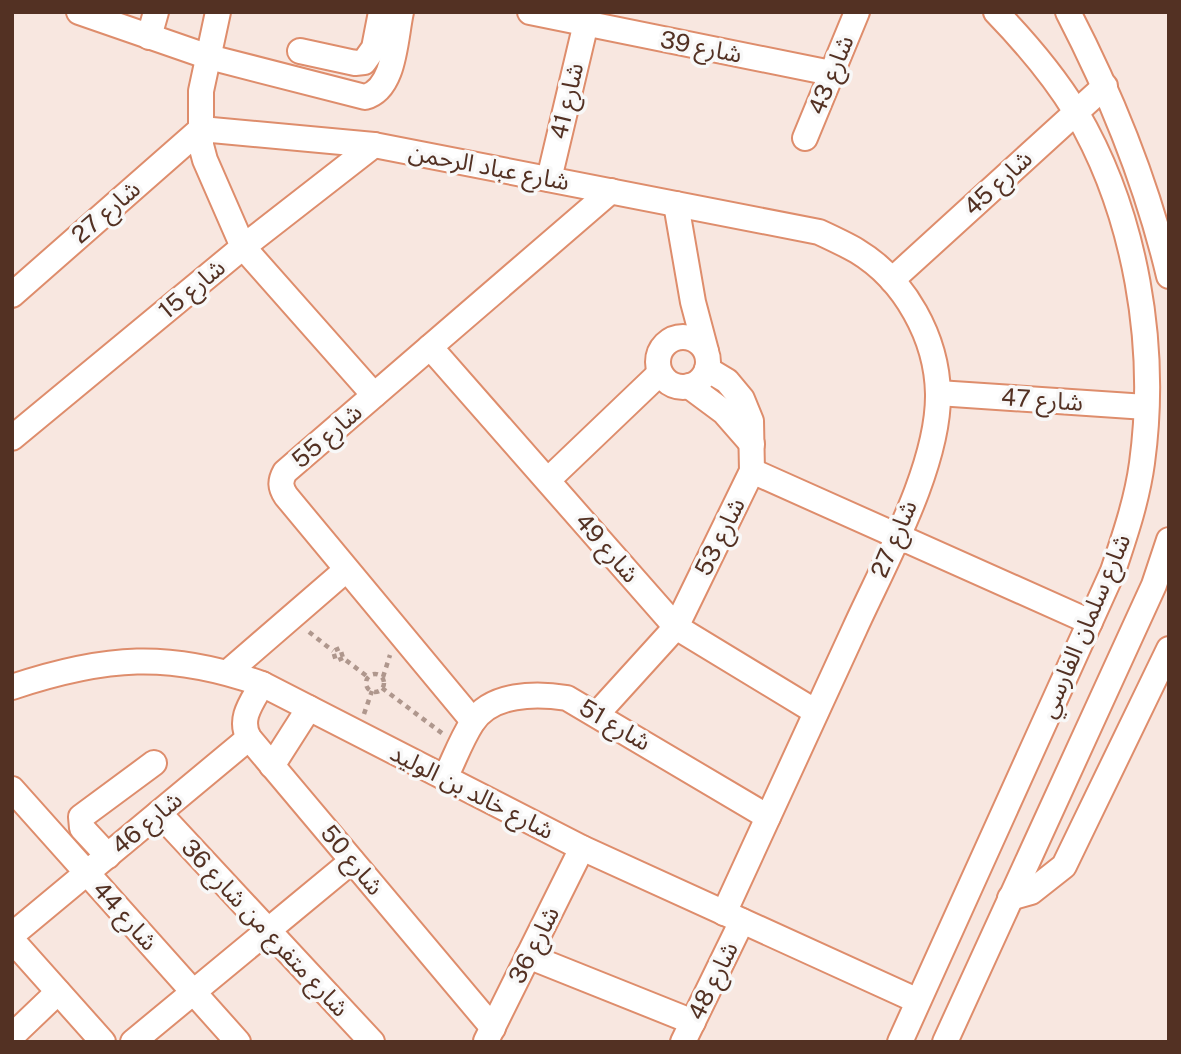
<svg xmlns="http://www.w3.org/2000/svg" width="1181" height="1054" viewBox="0 0 1181 1054" font-family="'Public Sans','Noto Sans Arabic',sans-serif">
<style>
.lines{fill:none;stroke-linecap:round;stroke-linejoin:round}
.minor-casing{stroke:#de8d6c;stroke-width:28}
.path{stroke:#af978d;stroke-width:4.5;stroke-dasharray:5 5;stroke-linecap:butt}
.minor{stroke:#fff;stroke-width:24}
.labels{text-anchor:middle;stroke-width:7;stroke-linejoin:round;paint-order:stroke}
.street-label{font-size:24px;fill:#533123;stroke:#f8f8f8}
</style>
<rect width="100%" height="100%" fill="#f8e7e0"/>
<g class="lines">
<g class="minor-casing">
<g id="minor">
<path d="M79,12L209,57L365,97C395,89 395,39 401,12"/>
<polyline points="218,12 201,91 201,145 205,160 243,247 374,395"/>
<polyline points="530,12 831,73"/>
<path d="M1068,12C1112,97 1147,183 1169,276"/>
<polyline points="149,37 156,12"/>
<polyline points="300,51 355,63 364,62 374,48 381,12"/>
<polyline points="805,138 857,12"/>
<polyline points="549,179 586,23"/>
<polyline points="676,204 693,302 706,351"/>
<polyline points="892,280 1105,86"/>
<path d="M12,295L201,129L374,145L819,232C832,238 845,244 857,251C905,280 937,338 938,394C939,466 885,562 855,628C811,723 768,818 724,913"/>
<circle cx="683" cy="362" r="25"/>
<polyline points="430,347 676,627 816,712"/>
<polyline points="689,386 724,412 752,444"/>
<polyline points="938,393 1146,407"/>
<polyline points="12,438 243,247 374,145"/>
<polyline points="752,471 1090,622"/>
<polyline points="548,480 660,373"/>
<polyline points="228,672 346,570"/>
<path d="M262,684C252,702 238,719 249,738L493,1028"/>
<path d="M12,687C105,656 169,651 262,684L582,848L918,1001"/>
<polyline points="597,714 676,627 752,471 751,421 742,399 727,381 707,369"/>
<path d="M473,721L286,496C280,487 280,481 285,472L611,191"/>
<polyline points="272,766 309,708"/>
<path d="M445,778C454,760 461,740 472,723C491,693 536,693 567,698L768,817"/>
<polyline points="12,789 238,1042"/>
<polyline points="159,813 372,1042"/>
<polyline points="108,856 82,828 81,817 154,763"/>
<polyline points="1010,898 1031,892 1064,866 1169,649"/>
<polyline points="12,935 249,738"/>
<polyline points="12,940 103,1042"/>
<polyline points="528,956 693,1022"/>
<polyline points="12,1036 58,992"/>
<polyline points="486,1041 582,848"/>
<polyline points="133,1042 352,861"/>
<polyline points="683,1042 742,921"/>
<path d="M900,1042L1113,571C1125,535 1137,500 1142,463C1158,346 1136,214 1076,112C1054,76 1025,42 996,12"/>
<polyline points="945,1042 1154,585 1169,540"/>
</g>
</g>
<g class="path">
<polyline points="309,632 333,651"/>
<polyline points="343,658 336,661 333,651 340,648 343,658 368,677"/>
<circle cx="375" cy="683" r="9"/>
<polyline points="383,677 390,655"/>
<polyline points="382,688 443,734"/>
<polyline points="364,714 372,691"/>
</g>
<use href="#minor" class="minor"/>
</g>
<g class="labels">
<g class="street-label">
<text transform="translate(701 47) rotate(11)" y="8">شارع 39</text>
<text transform="translate(831 75) rotate(-68)" y="8">شارع 43</text>
<text transform="translate(567 101) rotate(-77)" y="8">شارع 41</text>
<text transform="translate(489 167) rotate(11)" y="8">شارع عباد الرحمن</text>
<text transform="translate(998 183) rotate(-43)" y="8">شارع 45</text>
<text transform="translate(106 212) rotate(-41)" y="8">شارع 27</text>
<text transform="translate(192 289) rotate(-40)" y="8">شارع 15</text>
<text transform="translate(1042 400) rotate(4)" y="8">شارع 47</text>
<text transform="translate(327 436) rotate(-41)" y="8">شارع 55</text>
<text transform="translate(720 537) rotate(-64)" y="8">شارع 53</text>
<text transform="translate(894 539) rotate(-67)" y="8">شارع 27</text>
<text transform="translate(607 548) rotate(49)" y="8">شارع 49</text>
<text transform="translate(1085 626) rotate(-67)" y="8">شارع سلمان الفارسي</text>
<text transform="translate(615 725) rotate(30)" y="8">شارع 51</text>
<text transform="translate(472 792) rotate(27)" y="8">شارع خالد بن الوليد</text>
<text transform="translate(147 823) rotate(-40)" y="8">شارع 46</text>
<text transform="translate(352 860) rotate(50)" y="8">شارع 50</text>
<text transform="translate(125 916) rotate(48)" y="8">شارع 44</text>
<text transform="translate(265 928) rotate(47)" y="8">شارع متفرع من شارع 36</text>
<text transform="translate(534 945) rotate(-63)" y="8">شارع 36</text>
<text transform="translate(713 981) rotate(-64)" y="8">شارع 48</text>
</g>
</g>
<rect width="1181" height="1054" fill="none" stroke="#533123" stroke-width="28"/>
</svg>
